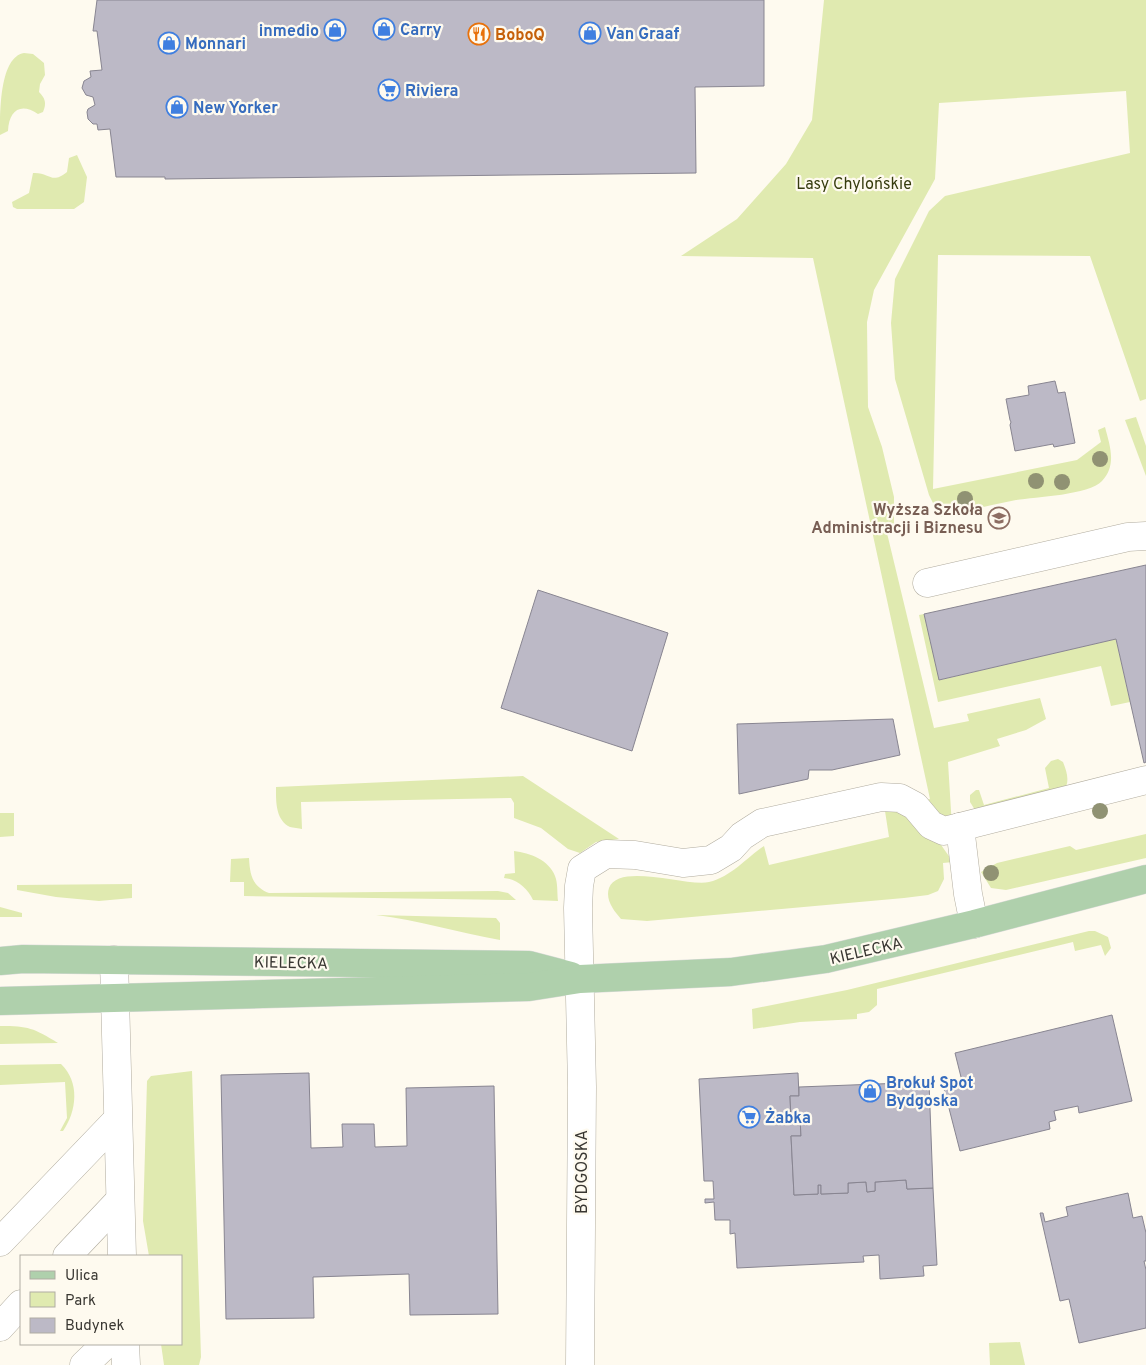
<svg xmlns="http://www.w3.org/2000/svg" width="1146" height="1365" viewBox="0 0 1146 1365" font-family="Overpass,sans-serif">
<style>
.green{fill:#e0eab0}
.building{fill:#bcb9c6;stroke:#888591}
.lines{fill:none;stroke-linecap:round;stroke-linejoin:round}
.minor-casing{stroke:#b1ac9f;stroke-width:29}
.major-casing{stroke:#dbdbda;stroke-width:29}
.minor{stroke:#fff;stroke-width:28}
.major{stroke:#afd0ac;stroke-width:28}
.tree{fill:#909273}
.labels{text-anchor:middle;stroke-width:4.5;stroke-linejoin:round;paint-order:stroke}
.shop-label{font-size:16px;font-weight:bold;fill:#366cbe;stroke:#fefaef;text-anchor:start}
.food-label{font-size:16px;font-weight:bold;fill:#c56008;stroke:#fefaef;text-anchor:start}
.park-label{font-size:16px;fill:#363c0e;stroke:#fefaef}
.education-label{font-size:16px;font-weight:bold;fill:#785e54;stroke:#fefaef;text-anchor:end}
.street-label{font-size:16px;fill:#393732;stroke:#fefaef}
</style>
<rect width="100%" height="100%" fill="#fefaef"/>
<g class="green">
<path d="M824,0H1146V399L1140,401L1090,256L938,255L933,489L1077,460L1101,442L1098,430L1105,427C1110,446 1117,465 1102,481C1089,495 1036,497 1016,500C991,505 966,511 940,517L929,495L895,379L891,323L895,279L929,211L945,196L1130,153L1126,91L939,103L935,179L874,290L867,322L868,407L882,447L894,497V527L886,529L934,728L969,721L967,714L1040,698L1046,719L1026,730L997,739L1000,746L948,762L952,827L923,801L930,799L813,258L681,256L737,219L786,164L812,120Z"/>
<path d="M24,53L33,54L44,63L45,75L40,84L39,92C45,98 47,103 43,112L38,114C20,102 9,111 8,131L0,135C0,110 0,57 24,53Z"/>
<path d="M77,155L87,177L84,202L74,209H17L13,207L12,202L29,193L33,173C50,172 51,185 67,172L69,158Z"/>
<polygon points="1136,417 1146,446 1146,476 1125,420"/>
<polygon points="924,614 940,680 1116,639 1130,702 1111,706 1101,666 938,702 919,615"/>
<path d="M1058,759L1063,762C1067,772 1070,781 1064,791L975,810L970,802V795L976,790H979L984,805L1049,788L1045,768L1051,761Z"/>
<path d="M523,776L619,839L596,842L580,853L568,849L541,828L514,818V803L511,798L301,802L302,829C299,828 293,828 290,827C275,820 276,800 276,787Z"/>
<path d="M885,811H900L939,842L953,862L943,863L944,879L938,891L928,895L904,898L647,921L621,919C614,911 605,900 609,888C619,862 687,887 709,882C731,877 746,858 764,846L769,865L889,837Z"/>
<polygon points="0,813 14,813 14,836 0,837"/>
<polygon points="1146,834 1146,858 1006,890 991,888 981,872 997,863 1070,846 1076,850"/>
<path d="M514,851C530,853 549,860 555,876C558,883 557,893 558,901L533,900C528,889 517,879 504,878L505,874L515,873Z"/>
<path d="M249,858C250,875 252,886 269,893L498,891L508,893L516,900L244,896V882H230L231,859Z"/>
<polygon points="132,884 132,898 99,901 56,897 17,890 17,885"/>
<polygon points="0,907 22,913 22,917 0,917"/>
<path d="M376,915L496,918L500,923V940C459,933 418,920 376,915Z"/>
<polygon points="1089,931 1095,931 1108,937 1111,948 1105,956 1101,945 1075,951 1073,942 877,989 877,1005 869,1012 857,1014 857,1019 800,1022 753,1029 752,1009 847,990"/>
<path d="M0,1026C29,1026 33,1028 58,1043L0,1044Z"/>
<path d="M61,1064C80,1082 77,1111 63,1131H60L67,1118L65,1082L0,1085V1065Z"/>
<polygon points="192,1071 201,1357 199,1365 164,1365 161,1344 181,1344 181,1256 149,1256 143,1221 147,1081 151,1076"/>
<polygon points="1020,1342 1025,1365 990,1365 989,1343"/>
</g>
<g class="building">
<polygon points="97,0 764,0 764,86 695,87 696,173 165,179 165,177 116,177 110,129 98,130 97,124 93,124 88,119 87,112 88,109 95,105 93,97 86,95 82,88 84,81 91,77 90,71 102,70 97,31 93,31"/>
<polygon points="1055,381 1058,393 1065,392 1075,443 1054,447 1053,444 1015,451 1010,425 1011,422 1010,420 1006,399 1029,395 1028,386"/>
<polygon points="1146,565 1146,762 1144,763 1116,639 939,680 924,614"/>
<polygon points="538,590 668,633 632,751 501,708"/>
<polygon points="893,719 900,755 832,770 809,770 808,779 739,794 737,724"/>
<polygon points="1112,1015 1132,1101 1079,1113 1078,1106 1054,1111 1056,1120 1049,1122 1050,1129 960,1151 943,1085 962,1081 955,1053"/>
<polygon points="309,1073 311,1148 343,1147 342,1124 374,1124 375,1147 407,1146 406,1088 494,1086 498,1314 410,1315 409,1274 313,1277 314,1318 226,1319 221,1075"/>
<polygon points="798,1073 799,1096 790,1096 791,1120 800,1119 801,1136 791,1136 794,1195 818,1194 818,1185 821,1185 821,1194 848,1193 848,1183 866,1182 867,1192 875,1191 875,1182 906,1180 907,1189 933,1188 937,1265 923,1266 924,1276 880,1279 879,1255 863,1256 864,1262 737,1268 735,1233 730,1234 730,1220 715,1220 714,1202 705,1203 705,1199 714,1199 713,1181 704,1181 699,1079"/>
<polygon points="929,1082 933,1188 907,1189 906,1180 875,1182 875,1191 867,1192 866,1182 848,1183 848,1193 821,1194 821,1185 818,1185 818,1194 794,1195 791,1136 801,1136 800,1119 791,1120 790,1096 799,1096 799,1087"/>
<polygon points="1128,1193 1133,1218 1142,1216 1146,1233 1146,1261 1144,1261 1146,1270 1146,1328 1079,1343 1069,1299 1060,1301 1040,1213 1043,1213 1045,1222 1068,1216 1066,1207"/>
</g>
<g class="lines">
<g class="minor-casing">
<g id="minor">
<polyline points="927,583 1128,537 1146,536"/>
<polyline points="960,827 968,894 974,924"/>
<polyline points="114,960 122,1256"/>
<polyline points="0,1242 117,1120"/>
<polyline points="67,1256 120,1200"/>
<polyline points="0,1327 21,1304"/>
<polyline points="125,1344 126,1365"/>
<polyline points="84,1365 106,1344"/>
<polyline points="580,1365 582,1087 578,908 579,886 582,869 606,854 635,855 683,863 711,860 731,848 742,836 762,823 881,797 900,798 915,806 931,825 944,831 1146,780"/>
</g>
</g>
<g class="major-casing">
<g id="major">
<polyline points="0,961 23,959 529,965 571,976"/>
<polyline points="0,1001 529,987 580,979 731,972 826,959 974,924 1146,879"/>
</g>
</g>
<use href="#minor" class="minor"/>
<use href="#major" class="major"/>
</g>
<g class="tree">
<circle cx="1100" cy="459" r="8"/>
<circle cx="1036" cy="481" r="8"/>
<circle cx="1062" cy="482" r="8"/>
<circle cx="965" cy="499" r="8"/>
<circle cx="1100" cy="811" r="8"/>
<circle cx="991" cy="873" r="8"/>
</g>
<defs>
<g id="shop-ring" transform="scale(1.125)"><circle r="9.5" fill="#fefaef" stroke="#3f7fe0" stroke-width="1.5"/><path d="M-5-2.5h2.3a2.7 3.5 0 0 1 5.4 0H5L5.5 6h-11ZM-1.5-2.5h3a1.5 2.3 0 0 0-3 0Z" fill="#3f7fe0"/></g>
<g id="restaurant-ring" transform="scale(1.125)"><circle r="9.5" fill="#fefaef" stroke="#e8710a" stroke-width="1.5"/><path d="M-5-6h1v4h1v-4h1v4h1v-4h1v5L-1.5 .5V6h-2V.5L-5-1ZM5-6V6H3V1.5H1.5Q1.5-4 5-6Z" fill="#e8710a"/></g>
<g id="supermarket-ring" transform="scale(1.125)"><circle r="9.5" fill="#fefaef" stroke="#3f7fe0" stroke-width="1.5"/><path d="M-6-5.5h2.5l.6 2H6L4.5 2H-2.5L-4.4-4H-6ZM-1.5 3.2a1.3 1.3 0 1 0 .1 0ZM3 3.2a1.3 1.3 0 1 0 .1 0Z" fill="#3f7fe0"/></g>
<g id="university-ring" transform="scale(1.125)"><circle r="9.5" fill="#fefaef" stroke="#8d6e63" stroke-width="1.5"/><path d="M0-5L7-2L0 1L-7-2ZM-4 1L0 2.5L4 1V4Q0 6-4 4Z" fill="#8d6e63"/></g>
</defs>
<g fill-rule="evenodd">
<use href="#shop-ring" x="384" y="29"/>
<use href="#shop-ring" x="335" y="30"/>
<use href="#shop-ring" x="590" y="33"/>
<use href="#restaurant-ring" x="479" y="34"/>
<use href="#shop-ring" x="169" y="43"/>
<use href="#supermarket-ring" x="389" y="90"/>
<use href="#shop-ring" x="177" y="107"/>
<use href="#university-ring" x="999" y="518"/>
<use href="#shop-ring" x="870" y="1091"/>
<use href="#supermarket-ring" x="749" y="1117"/>
</g>
<g class="labels">
<g class="shop-label">
<text x="400" y="35">Carry</text>
<text x="319" y="36" text-anchor="end">inmedio</text>
<text x="606" y="39">Van Graaf</text>
<text x="185" y="49">Monnari</text>
<text x="405" y="96">Riviera</text>
<text x="193" y="113">New Yorker</text>
<text x="886" y="1088">Brokuł Spot<tspan x="886" dy="18">Bydgoska</tspan></text>
<text x="765" y="1123">Żabka</text>
</g>
<g class="food-label">
<text x="495" y="40">BoboQ</text>
</g>
<g class="park-label">
<text x="854" y="189">Lasy Chylońskie</text>
</g>
<g class="education-label">
<text x="983" y="515">Wyższa Szkoła<tspan x="983" dy="18">Administracji i Biznesu</tspan></text>
</g>
<g class="street-label">
<text transform="translate(866 950) rotate(-13)" y="6">KIELECKA</text>
<text transform="translate(291 962) rotate(1)" y="6">KIELECKA</text>
<text transform="translate(581 1172) rotate(-90)" y="6">BYDGOSKA</text>
</g>
</g>
<rect x="20" y="1255" width="162" height="90" fill="#fefaef" stroke="#afaca3"/>
<rect x="30" y="1271" width="25" height="8" fill="#afd0ac" stroke="#afaca3"/>
<text x="65" y="1280" font-size="15" fill="#393732">Ulica</text>
<rect x="30" y="1292" width="25" height="15" fill="#e0eab0" stroke="#afaca3"/>
<text x="65" y="1305" font-size="15" fill="#393732">Park</text>
<rect x="30" y="1318" width="25" height="15" fill="#bcb9c6" stroke="#afaca3"/>
<text x="65" y="1330" font-size="15" fill="#393732">Budynek</text>
</svg>
